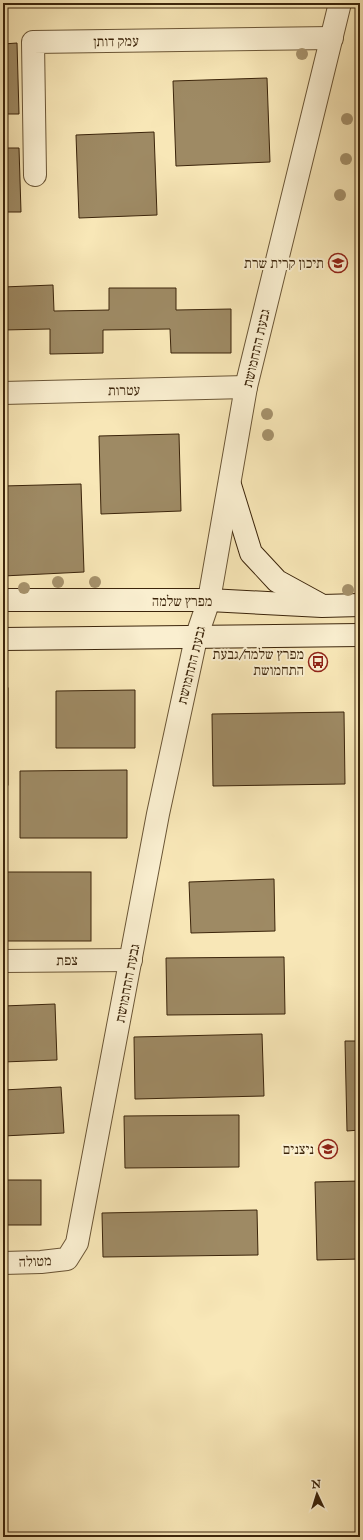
<svg xmlns="http://www.w3.org/2000/svg" width="363" height="1540" viewBox="0 0 363 1540" font-family="'IM FELL English','Frank Ruhl Libre',serif">
<style>
.building{fill:#9e8a64;stroke:#3c250b}
.lines{fill:none;stroke-linecap:round;stroke-linejoin:round}
.street-casing{stroke:#6b5636;stroke-width:24}
.secondary-casing{stroke:#3c250b;stroke-width:24}
.street{stroke:#faefd0;stroke-width:22}
.secondary{stroke:#faefd0;stroke-width:22}
.tree{fill:#a6926c}
.labels{text-anchor:middle;stroke-width:4;stroke-linejoin:round;paint-order:stroke}
.street-label{font-size:14px;fill:#3c250b;stroke:#faefd0}
.poi-label{font-size:14px;fill:#3c250b;stroke:#faefd0;text-anchor:end}
</style>
<rect width="100%" height="100%" fill="#f8e7b7"/>
<filter id="stains"><feTurbulence type="fractalNoise" baseFrequency=".005" numOctaves="4"/><feColorMatrix values="0 0 0 0 .2 0 0 0 0 .09 0 0 0 0 .02 0 0 0 .5 -.17"/></filter>
<radialGradient id="worn" r=".72"><stop offset=".6" stop-color="#630" stop-opacity="0"/><stop offset="1" stop-color="#630" stop-opacity=".3"/></radialGradient>
<g class="building">
<polygon points="17,43 19,114 3,114 3,44"/>
<polygon points="267,78 270,162 176,166 173,81"/>
<polygon points="154,132 157,215 79,218 76,135"/>
<polygon points="3,148 19,148 21,212 3,212"/>
<polygon points="358,153 360,153 360,227"/>
<polygon points="53,285 54,311 109,310 109,288 176,288 176,310 231,309 231,353 171,353 170,329 103,330 103,353 50,354 50,329 3,330 3,287"/>
<polygon points="179,434 181,511 101,514 99,436"/>
<polygon points="81,484 84,572 3,576 3,486"/>
<rect x="3" y="688" width="5" height="97"/>
<polygon points="135,690 135,748 56,748 56,691"/>
<polygon points="344,712 345,784 213,786 212,714"/>
<polygon points="127,770 127,838 20,838 20,771"/>
<rect x="3" y="872" width="88" height="69"/>
<polygon points="274,879 275,931 191,933 189,882"/>
<polygon points="284,957 285,1014 167,1015 166,958"/>
<polygon points="55,1004 57,1060 3,1062 3,1006"/>
<polygon points="262,1034 264,1096 135,1099 134,1037"/>
<polygon points="345,1041 360,1041 360,1130 347,1131"/>
<polygon points="61,1087 64,1133 3,1136 3,1090"/>
<polygon points="239,1115 239,1167 125,1168 124,1116"/>
<rect x="3" y="1180" width="38" height="45"/>
<polygon points="360,1181 360,1259 317,1260 315,1182"/>
<polygon points="257,1210 258,1255 103,1257 102,1213"/>
</g>
<g class="lines">
<g class="street-casing">
<g id="street">
<polyline points="35,175 33,42 332,38"/>
<polyline points="3,393 246,387"/>
<polyline points="3,961 131,960"/>
<polyline points="3,1263 41,1262 67,1259 77,1243 158,814 196,638 209,600 246,387 340,3"/>
</g>
</g>
<g class="secondary-casing">
<g id="secondary">
<polyline points="230,485 251,553 277,581 319,604"/>
<polyline points="3,600 209,600 322,606 360,605"/>
<polyline points="3,639 360,635"/>
</g>
</g>
<use href="#street" class="street"/>
<use href="#secondary" class="secondary"/>
</g>
<g class="tree">
<circle cx="302" cy="54" r="6"/>
<circle cx="347" cy="119" r="6"/>
<circle cx="346" cy="159" r="6"/>
<circle cx="340" cy="195" r="6"/>
<circle cx="267" cy="414" r="6"/>
<circle cx="268" cy="435" r="6"/>
<circle cx="58" cy="582" r="6"/>
<circle cx="95" cy="582" r="6"/>
<circle cx="24" cy="588" r="6"/>
<circle cx="348" cy="590" r="6"/>
</g>
<defs>
<g id="school-ring" transform="scale(1)"><circle r="9.5" fill="#faefd0" stroke="#8f2418" stroke-width="1.5"/><path d="M0-5L7-2L0 1L-7-2ZM-4 1L0 2.5L4 1V4Q0 6-4 4Z" fill="#8f2418"/></g>
<g id="bus-ring" transform="scale(1)"><circle r="9.5" fill="#faefd0" stroke="#8f2418" stroke-width="1.5"/><path d="M-5-6H5V4H4V6H2V4H-2V6H-4V4H-5ZM-3.5-4V0h7V-4ZM-3.5 1.2v1.5H-2V1.2ZM2 1.2v1.5H3.5V1.2Z" fill="#8f2418"/></g>
</defs>
<g fill-rule="evenodd">
<use href="#school-ring" x="338" y="263"/>
<use href="#bus-ring" x="318" y="662"/>
<use href="#school-ring" x="328" y="1149"/>
</g>
<g class="labels">
<g class="street-label">
<text transform="translate(116 41) rotate(-1)" y="5">עמק דותן</text>
<text transform="translate(256 348) rotate(-77)" y="5">גבעת התחמושת</text>
<text transform="translate(124 390) rotate(-1)" y="5">עטרות</text>
<text x="182" y="606">מפרץ שלמה</text>
<text transform="translate(191 665) rotate(-76)" y="5">גבעת התחמושת</text>
<text transform="translate(67 960) rotate(-1)" y="5">צפת</text>
<text transform="translate(127 983) rotate(-79)" y="5">גבעת התחמושת</text>
<text transform="translate(35 1261) rotate(-3)" y="5">מטולה</text>
</g>
<g class="poi-label">
<text x="324" y="268">תיכון קרית שרת</text>
<text x="304" y="659">מפרץ שלמה/גבעת<tspan x="304" dy="16">התחמושת</tspan></text>
<text x="314" y="1154">ניצנים</text>
</g>
</g>
<rect width="363" height="1540" fill="none" stroke="#f8e7b7" stroke-width="16"/>
<rect x="4" y="4" width="355" height="1532" fill="none" stroke="#3c250b" stroke-width="2"/>
<rect x="8" y="8" width="347" height="1524" fill="none" stroke="#3c250b"/>
<g transform="translate(317 1494) rotate(356)" stroke="#faefd0" stroke-width="3" paint-order="stroke">
<path d="M0-3L7 15L0 10L-7 15Z" fill="#3c250b"/>
<text y="-6" font-size="11" font-weight="bold" text-anchor="middle" fill="#3c250b">N</text>
</g>
<rect width="100%" height="100%" filter="url(#stains)"/>
<rect width="100%" height="100%" fill="url(#worn)"/>
</svg>
